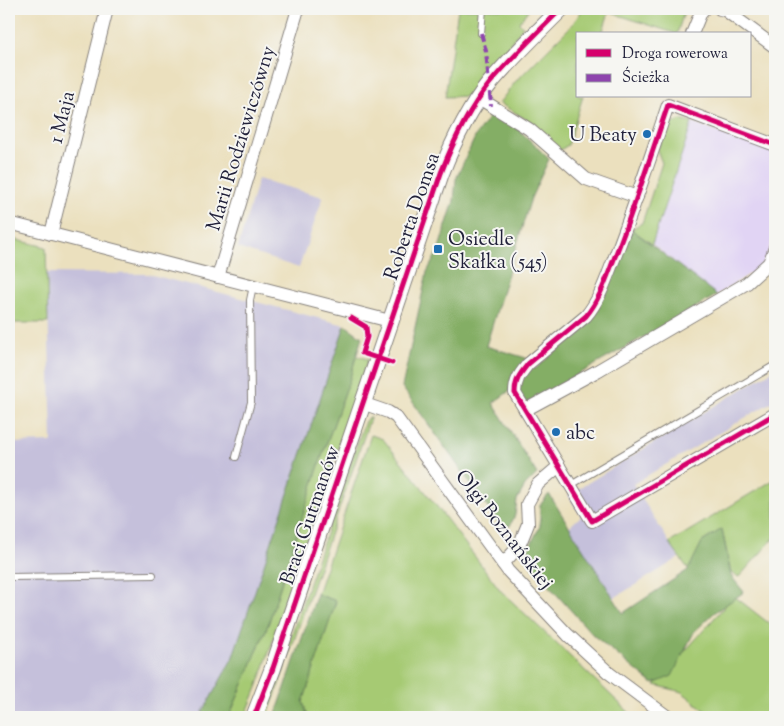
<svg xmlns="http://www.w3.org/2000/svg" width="784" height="726" viewBox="0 0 784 726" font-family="'Sorts Mill Goudy',serif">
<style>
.built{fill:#e1d4f4}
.industrial{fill:#c5c0db}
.green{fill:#a6ca73;stroke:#647657}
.forest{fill:#84ae65;stroke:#536850}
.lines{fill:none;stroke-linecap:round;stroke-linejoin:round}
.service-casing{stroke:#86817c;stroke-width:8}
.minor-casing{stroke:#86817c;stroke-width:14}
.tertiary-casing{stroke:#86817c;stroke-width:18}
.service{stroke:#fff;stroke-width:6}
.minor{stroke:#fff;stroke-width:12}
.tertiary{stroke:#fff;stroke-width:16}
.quiet{stroke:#8e44ad;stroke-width:4;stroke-dasharray:8 4;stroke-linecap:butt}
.cycleway-casing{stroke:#f6f6f2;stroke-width:8}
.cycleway{stroke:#d6006c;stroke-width:5}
.poi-dot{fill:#1f6fb2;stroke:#f6f6f2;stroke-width:2}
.labels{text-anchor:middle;stroke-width:4;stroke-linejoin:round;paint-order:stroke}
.street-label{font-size:20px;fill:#22223b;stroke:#f6f6f2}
.poi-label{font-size:20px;fill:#22223b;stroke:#f6f6f2;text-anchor:start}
</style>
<rect width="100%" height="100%" fill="#f6f6f2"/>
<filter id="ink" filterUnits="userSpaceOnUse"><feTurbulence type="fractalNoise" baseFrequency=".02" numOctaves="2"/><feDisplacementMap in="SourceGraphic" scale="10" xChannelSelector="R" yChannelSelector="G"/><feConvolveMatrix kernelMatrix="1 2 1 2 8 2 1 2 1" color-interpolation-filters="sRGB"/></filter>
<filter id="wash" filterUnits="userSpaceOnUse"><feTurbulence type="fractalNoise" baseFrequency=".0096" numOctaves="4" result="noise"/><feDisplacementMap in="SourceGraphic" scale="20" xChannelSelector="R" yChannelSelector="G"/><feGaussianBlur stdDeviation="1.12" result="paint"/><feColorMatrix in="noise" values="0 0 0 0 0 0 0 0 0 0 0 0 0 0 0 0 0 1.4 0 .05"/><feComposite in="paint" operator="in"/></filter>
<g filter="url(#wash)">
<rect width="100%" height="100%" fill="#ebe0be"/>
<polygon class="built" points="692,123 775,152 775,230 766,259 757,269 717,295 652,244"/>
<g class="industrial">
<polygon points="258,179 323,197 299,268 238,248"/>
<polygon points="47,273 148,274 345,325 232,659 200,717 9,717 9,443 52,442"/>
<polygon points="775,369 775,400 633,484 679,558 614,598 569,527 581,516 568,495"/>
</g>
<g class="green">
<polygon points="458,9 529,9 519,22 523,27 469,96 445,97"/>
<polygon points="583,9 685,9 677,34 609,12 602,34 578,34 578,96 583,96 568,145 559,151 529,121 499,103 516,81 572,25"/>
<polygon points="680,120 692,123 652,244 631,229 642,223 662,163 657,150 667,127"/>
<polygon points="9,238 46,247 48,323 9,323"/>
<polygon points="356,356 368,359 258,685 245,717 229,717 268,625 320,462 349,381"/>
<polygon points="371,416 275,696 267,717 263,717 365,421"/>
<polygon points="371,435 383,439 435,504 501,591 634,717 308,717 303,702 336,601 317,594"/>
<polygon points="775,479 775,537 739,577 731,573 722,529 702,542 689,570 669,543"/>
<polygon points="734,596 775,628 775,717 713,717 682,692 655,685"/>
</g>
<g class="forest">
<polygon points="491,114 518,129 549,159 531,198 486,346 526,358 535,369 584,325 631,229 717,295 530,402 526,402 520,398 519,384 493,403 537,474 525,486 517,500 515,515 510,526 500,525 402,387 427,272 438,251 454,201 456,179 476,135"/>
<polygon points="345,325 362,337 349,381 320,462 268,625 229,717 200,717 232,659"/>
<polygon points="549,494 623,613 688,570 702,542 722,529 731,576 744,592 714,613 694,632 672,676 653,684 593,635 532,567 526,554 540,526 540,505"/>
<polygon points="317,594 336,601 303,702 308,717 275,717"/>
</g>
</g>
<g filter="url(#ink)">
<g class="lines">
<g class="service-casing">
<g id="service">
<polyline points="481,33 483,9"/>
<polyline points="236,457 251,402 250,300 253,286"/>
<polyline points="571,485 775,365"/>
<polyline points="9,577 153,575"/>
</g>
</g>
<g class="minor-casing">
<g id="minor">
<polyline points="720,9 725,10 775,47"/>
<polyline points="692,34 701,12 704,9"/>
<polyline points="479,98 529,129 586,179 637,197"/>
<path d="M775,145L668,105C651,155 635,205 616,254C607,276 601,298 586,316L528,364C520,374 515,380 515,393L592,521L775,414"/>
<polyline points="9,223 390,321"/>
<polyline points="51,234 107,9"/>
<polyline points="218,277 298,9"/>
<polyline points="362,403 388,412 396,417 508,571 568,635 609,673 668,717"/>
<polyline points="525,410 597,371 747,283 769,263 775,248"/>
<polyline points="503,564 519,546 528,524 527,504 538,484 559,466"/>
</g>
</g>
<g class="tertiary-casing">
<path id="tertiary" d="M254,717L273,668L441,173C453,142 468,110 490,83C512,57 537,33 561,9"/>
</g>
<use href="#service" class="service"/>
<use href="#minor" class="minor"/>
<use href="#tertiary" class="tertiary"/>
<polyline class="quiet" points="481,33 486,51 491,106"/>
<g class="cycleway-casing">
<g id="cycleway">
<path d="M775,145L668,105C651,155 635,205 616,254C607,276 601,298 586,316L528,364C520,374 515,380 515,393L592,521L775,414"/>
<polyline points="351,318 366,327 367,337 362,353 392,363"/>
<path d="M254,717L273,668L441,173C453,142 468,110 490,83C512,57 537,33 561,9"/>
</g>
</g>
<use href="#cycleway" class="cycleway"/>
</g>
</g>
<g class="poi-dot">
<circle cx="647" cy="134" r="5"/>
<rect x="433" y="244" width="10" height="10" rx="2.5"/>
<circle cx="556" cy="432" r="5"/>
</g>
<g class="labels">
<g class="street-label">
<text transform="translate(61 117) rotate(-76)" y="7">1 Maja</text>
<text transform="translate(240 138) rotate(-73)" y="7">Marii Rodziewiczówny</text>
<text transform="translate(411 216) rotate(-71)" y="7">Roberta Domsa</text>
<text transform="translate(309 515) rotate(-71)" y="7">Braci Gutmanów</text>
<text transform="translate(505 529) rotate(52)" y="7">Olgi Boznańskiej</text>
</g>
<g class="poi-label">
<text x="637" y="141" text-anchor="end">U Beaty</text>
<text x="448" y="245">Osiedle<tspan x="448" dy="23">Skałka (545)</tspan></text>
<text x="566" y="439">abc</text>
</g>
</g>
<rect width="784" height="726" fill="none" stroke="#f6f6f2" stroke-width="30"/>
<rect x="576" y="32" width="175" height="65" fill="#f6f6f2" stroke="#a1a1a9"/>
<rect x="586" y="49" width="25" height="8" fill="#d6006c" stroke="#a1a1a9"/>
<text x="622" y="58" font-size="15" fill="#22223b">Droga rowerowa</text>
<rect x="586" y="74" width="25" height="8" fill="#8e44ad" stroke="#a1a1a9"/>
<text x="622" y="82" font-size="15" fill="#22223b">Ścieżka</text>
</svg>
